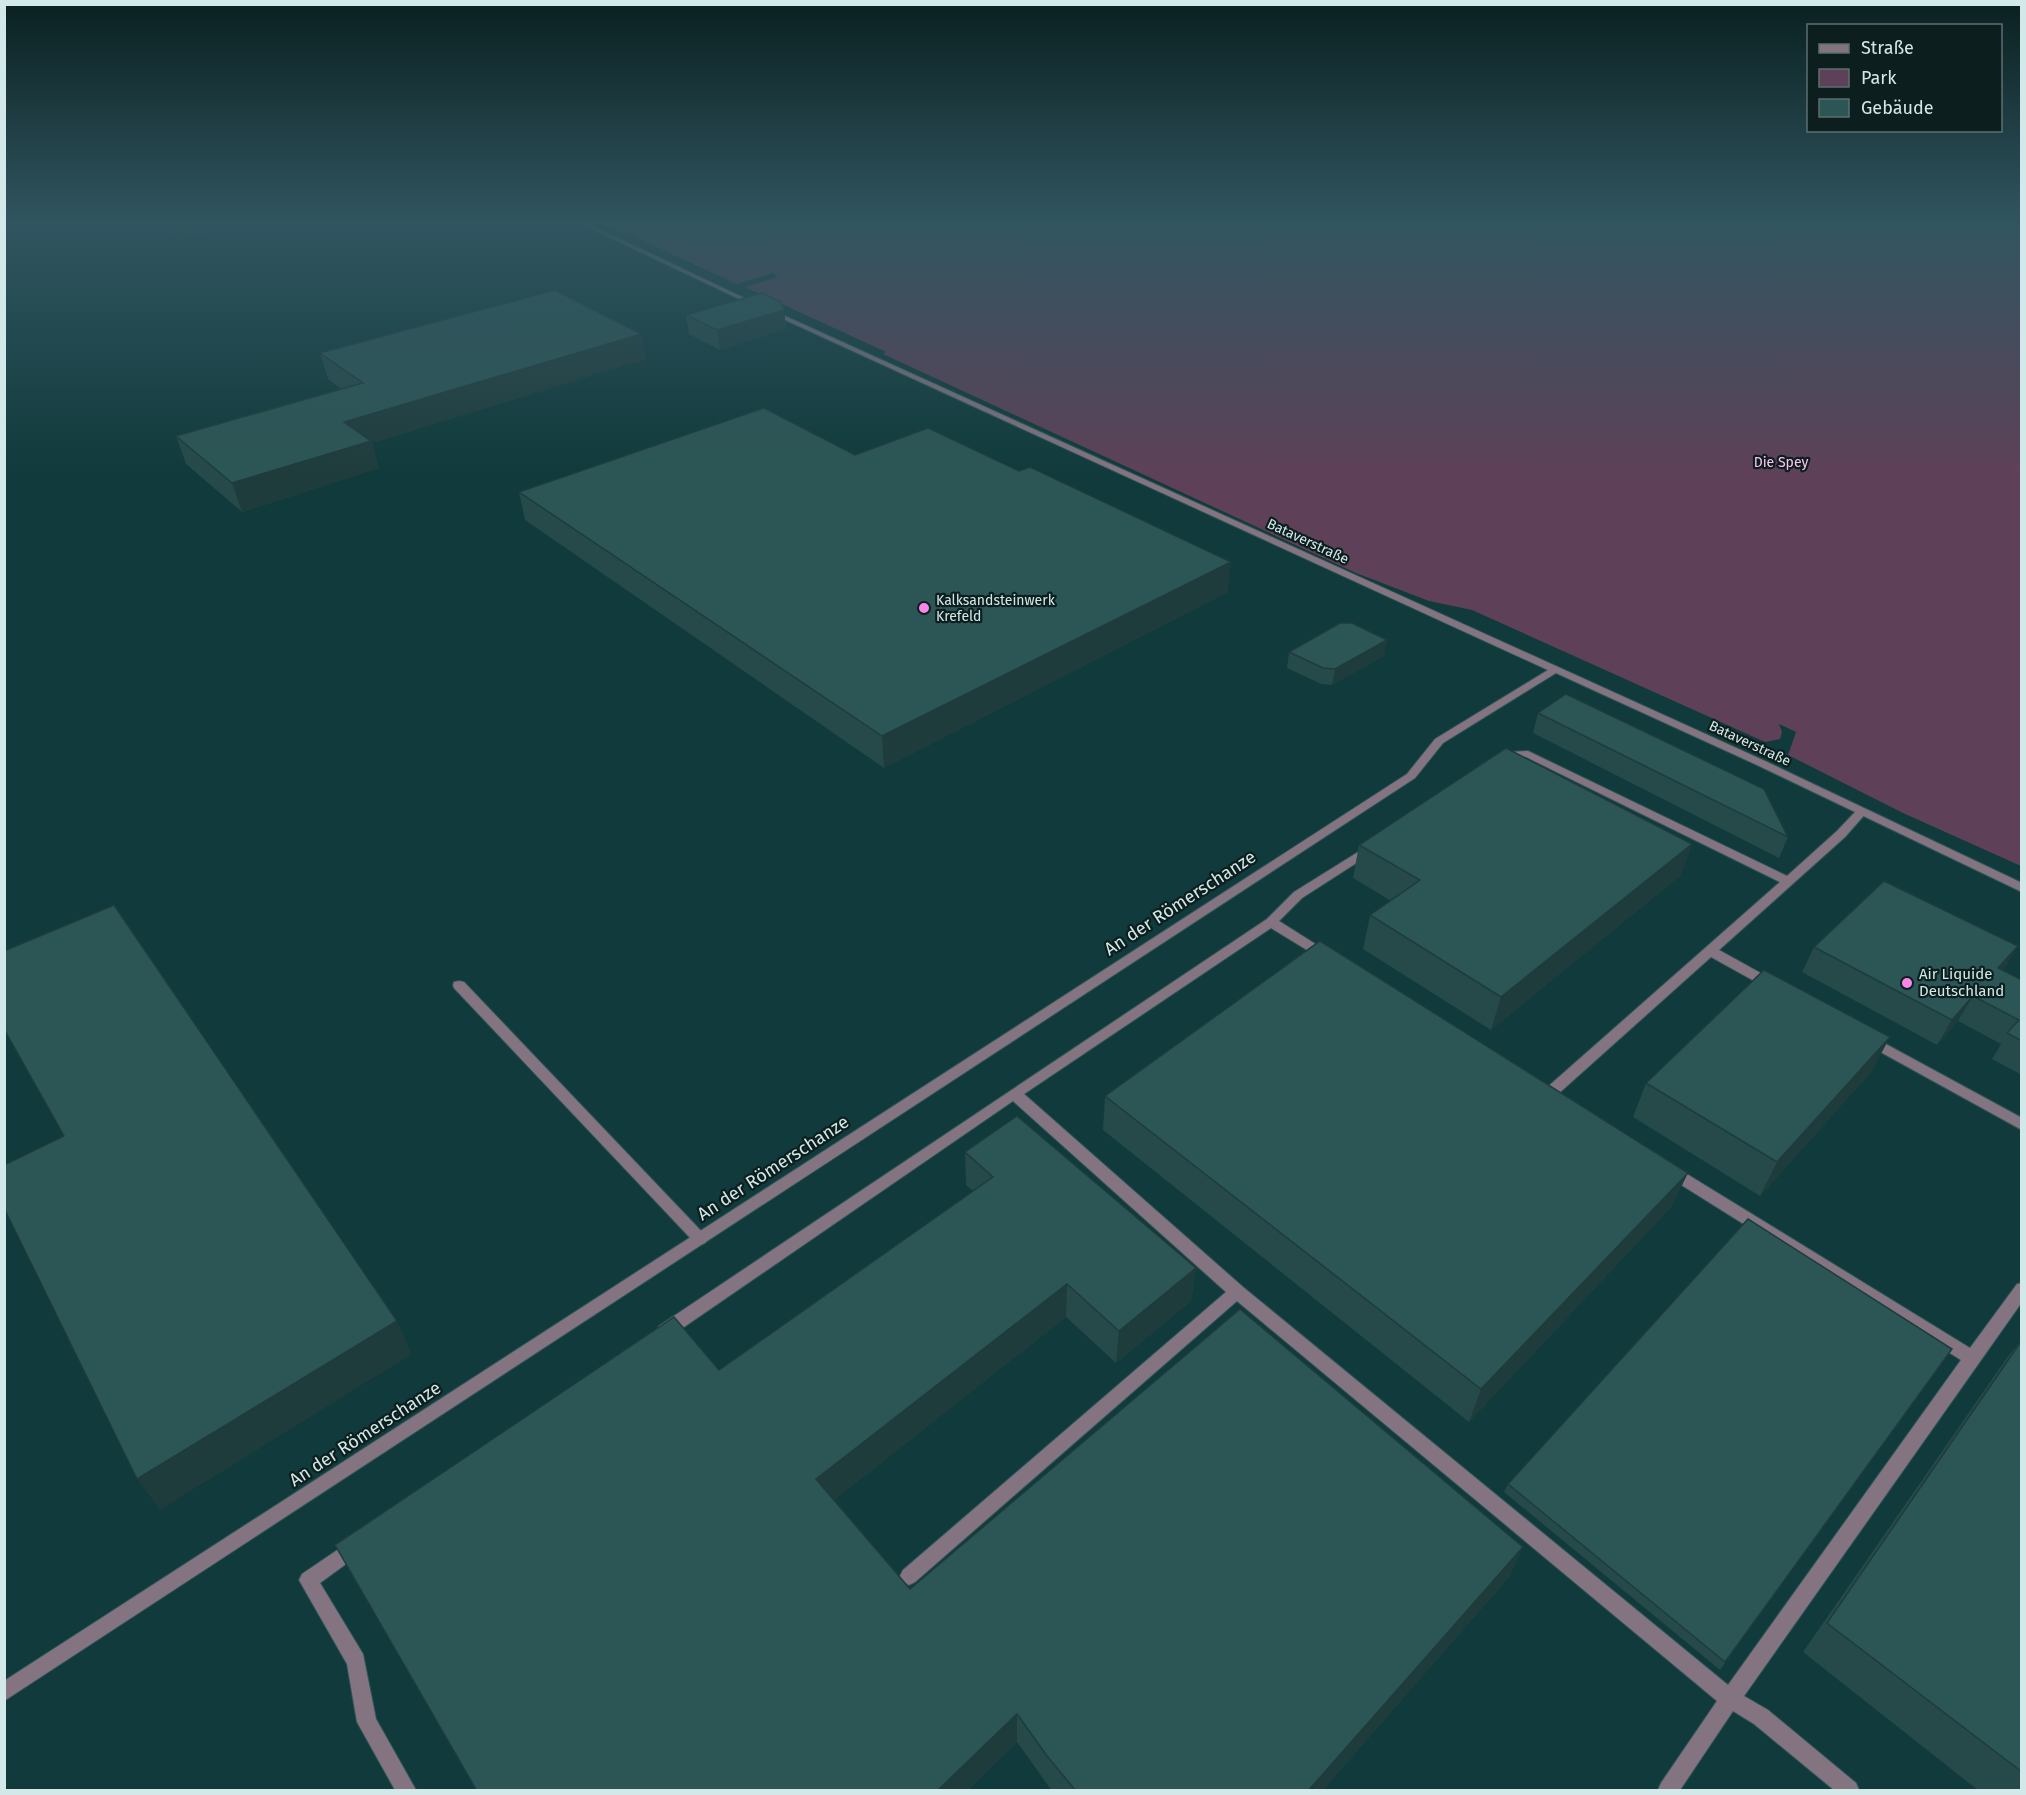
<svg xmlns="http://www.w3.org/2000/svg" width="2026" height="1795" viewBox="0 0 2026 1795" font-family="'Fira Sans',sans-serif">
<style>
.green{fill:#5e4158}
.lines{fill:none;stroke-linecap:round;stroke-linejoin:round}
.service-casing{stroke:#2f5657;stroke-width:2}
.minor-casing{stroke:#2f5657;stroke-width:2}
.service{fill:#847481;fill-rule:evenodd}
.minor{fill:#847481;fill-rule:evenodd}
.wall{fill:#264949}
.shaded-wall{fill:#1f3c3c}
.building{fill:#2c5555;stroke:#1f3c3c;stroke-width:1.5}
.poi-dot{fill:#fa87e7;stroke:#0d1e1e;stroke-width:2}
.labels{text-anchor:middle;stroke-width:4.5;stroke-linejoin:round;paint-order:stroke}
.far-park-label{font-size:14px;fill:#ffc3f2;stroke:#0d1e1e}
.far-street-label{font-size:14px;fill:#d3e9e9;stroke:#0d1e1e}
.far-poi-label{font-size:14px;fill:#d3e9e9;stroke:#0d1e1e;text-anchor:start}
.poi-label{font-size:15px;fill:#d3e9e9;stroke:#0d1e1e;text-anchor:start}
.near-street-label{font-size:18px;fill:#d3e9e9;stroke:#0d1e1e}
</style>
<rect width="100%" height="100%" fill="#103a3b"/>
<polygon class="green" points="604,223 2021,223 2021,866 1903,813 1788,755 1796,732 1779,724 1782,732 1780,739 1765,742 1472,610 1429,601 1356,573 883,354 886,352 745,287 778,277 774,274 776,272 737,284"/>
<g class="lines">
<g class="service-casing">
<g id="service">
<polygon points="1528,751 1787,876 1837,831 1857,810 1861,809 1867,812 1845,837 1719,950 1775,981 1776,984 1775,987 1765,987 1711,957 1558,1094 1560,1098 1558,1102 1553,1103 1543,1099 1541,1095 1543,1091 1780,882 1526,757 1516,757 1503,764 1498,761 1510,752"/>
<polygon points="1371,844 1377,848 1375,851 1302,898 1279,921 1328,952 1330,955 1328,958 1320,958 1271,928 1024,1094 1243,1287 1728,1685 1961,1360 1667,1176 1665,1172 1667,1168 1672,1166 1677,1168 1970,1348 2017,1284 2022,1283 2022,1302 1744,1696 1768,1710 1856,1783 1859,1790 1834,1790 1754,1724 1733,1711 1680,1790 1658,1790 1661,1783 1717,1701 1237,1301 915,1582 909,1585 903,1582 900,1576 903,1570 1226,1292 1013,1101 671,1336 665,1338 659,1336 657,1331 659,1326 1267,919 1294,892"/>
<polygon points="459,981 464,982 705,1235 708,1239 705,1243 700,1245 695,1243 454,988 453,985 454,982"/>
<polygon points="1871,1036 2022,1118 2022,1130 1866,1044 1864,1041 1866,1038"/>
<polygon points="355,1538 361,1541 364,1547 361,1553 320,1583 363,1654 376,1719 416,1790 395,1790 357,1722 347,1664 299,1580 302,1574"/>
</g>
</g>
<g class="minor-casing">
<g id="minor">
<polygon points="579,223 586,223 759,305 754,306"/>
<polygon points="770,311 774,311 1765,761 2022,883 2022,892 1757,765 1556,673 1443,743 1415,778 4,1701 4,1681 1407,774 1435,739 1548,670 770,313"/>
</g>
</g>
<use href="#service" class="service"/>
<use href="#minor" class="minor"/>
</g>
<g class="wall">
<polygon points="152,223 253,223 178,240"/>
<polygon points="784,310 786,329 720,350 689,334 686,315"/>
<polygon points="641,334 645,359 372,443 379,468 242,512 186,464 176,436 341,389 328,379 320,353"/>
<polygon points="855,455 1228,592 884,768 525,520 519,492"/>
<polygon points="1387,640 1384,656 1332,685 1321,684 1287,668 1289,652"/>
<polygon points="1538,713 1788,837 1779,858 1533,733"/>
<polygon points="1692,844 1680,876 1491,1030 1363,949 1370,915 1391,901 1353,878 1359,845"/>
<polygon points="1814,947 2004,971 2022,980 2022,1075 1992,1059 2001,1044 1958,1021 1937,1045 1802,972"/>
<polygon points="1872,1071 1760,1196 1633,1117 1646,1083"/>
<polygon points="1105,1096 1672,1206 1469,1422 1103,1130"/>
<polygon points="965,1152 1196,1268 1191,1301 1116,1363 1066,1317 834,1500 910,1589 1523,1547 1509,1577 1322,1791 1052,1791 1017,1742 967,1791 477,1791 719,1370 973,1191 966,1185"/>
<polygon points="2022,1339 2022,1791 1979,1791 1803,1652 2006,1359"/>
<polygon points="1952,1349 1720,1670 1504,1492 1508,1484"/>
</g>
<g class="shaded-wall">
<polygon points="172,223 253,223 178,240"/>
<polygon points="784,310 786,329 720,350 717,330"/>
<polygon points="641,334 645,359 372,443 379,468 242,512 232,483 344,422"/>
<polygon points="1231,562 1228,592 884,768 882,736"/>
<polygon points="1387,640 1384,656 1332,685 1335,669"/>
<polygon points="1692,844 1680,876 1491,1030 1501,997"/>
<polygon points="2018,946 2003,972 1998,968"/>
<polygon points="1973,996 1958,1021 1937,1045 1952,1020"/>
<polygon points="1890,1037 1872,1071 1760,1196 1777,1162"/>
<polygon points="1688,1173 1672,1206 1469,1422 1481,1389"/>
<polygon points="1196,1268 1191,1301 1116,1363 1119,1331"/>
<polygon points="1067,1284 1066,1317 822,1510 816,1479"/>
<polygon points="397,1321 412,1354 160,1510 137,1479"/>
<polygon points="1523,1547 1509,1577 1322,1791 1308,1791"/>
<polygon points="1017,1714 1017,1742 967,1791 937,1791"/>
</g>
<g class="building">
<polygon points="555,290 641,334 344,422 371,441 232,483 176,436 363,383 320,353"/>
<polygon points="762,293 781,302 784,310 717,330 686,315"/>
<polygon points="764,408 855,455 928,428 1019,471 1030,467 1231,562 882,736 519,492"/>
<polygon points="1340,623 1352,623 1387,640 1335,669 1323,668 1289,652"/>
<polygon points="1566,694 1764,789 1788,837 1538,713"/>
<polygon points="1506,748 1692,844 1501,997 1370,915 1420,880 1359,845"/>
<polygon points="1884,881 2018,946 1998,968 2022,980 2022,1041 2007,1033 2019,1020 1973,996 1952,1020 1814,947"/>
<polygon points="114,905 397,1321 137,1479 4,1208 4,1165 64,1136 4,1029 4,951"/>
<polygon points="1320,941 1688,1173 1481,1389 1105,1096"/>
<polygon points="1764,970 1890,1037 1777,1162 1646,1083"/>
<polygon points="1017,1116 1196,1268 1119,1331 1067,1284 816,1479 910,1589 1240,1309 1523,1547 1308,1791 1076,1791 1047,1756 1017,1714 937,1791 477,1791 335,1545 674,1317 719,1370 993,1177 965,1152"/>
<polygon points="1748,1219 1952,1349 1725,1662 1508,1484"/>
<polygon points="2022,1340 2022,1772 1827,1623"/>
</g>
<linearGradient id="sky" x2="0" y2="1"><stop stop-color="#092020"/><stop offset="0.47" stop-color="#315560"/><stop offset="1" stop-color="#315560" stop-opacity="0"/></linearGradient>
<rect width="2026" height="474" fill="url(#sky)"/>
<g class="poi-dot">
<circle cx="924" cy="608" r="6"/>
<circle cx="1907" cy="983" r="6"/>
</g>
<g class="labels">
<g class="far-park-label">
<text x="1781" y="467">Die Spey</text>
</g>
<g class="far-street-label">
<text transform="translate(1308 541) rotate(25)" y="5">Bataverstraße</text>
<text transform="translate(1750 743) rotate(25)" y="5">Bataverstraße</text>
</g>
<g class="far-poi-label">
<text x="936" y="605">Kalksandsteinwerk<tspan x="936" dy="16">Krefeld</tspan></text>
</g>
<g class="poi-label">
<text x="1919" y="979">Air Liquide<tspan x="1919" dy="17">Deutschland</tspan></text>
</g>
<g class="near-street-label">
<text transform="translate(1180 903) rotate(-33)" y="6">An der Römerschanze</text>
<text transform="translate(773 1168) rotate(-33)" y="6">An der Römerschanze</text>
<text transform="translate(365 1434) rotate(-33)" y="6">An der Römerschanze</text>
</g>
</g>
<rect width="2026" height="1795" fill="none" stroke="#d3e9e9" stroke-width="12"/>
<rect x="1807" y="24" width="195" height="108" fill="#0d1e1e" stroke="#5c6f6f" stroke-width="1.5"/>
<rect x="1819" y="44" width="30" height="9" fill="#847481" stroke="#5c6f6f" stroke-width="1.5"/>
<text x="1861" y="54" font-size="18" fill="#d3e9e9">Straße</text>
<rect x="1819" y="69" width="30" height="18" fill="#5e4158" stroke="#5c6f6f" stroke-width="1.5"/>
<text x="1861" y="84" font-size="18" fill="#d3e9e9">Park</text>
<rect x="1819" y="99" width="30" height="18" fill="#2c5555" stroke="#5c6f6f" stroke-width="1.5"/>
<text x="1861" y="114" font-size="18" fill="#d3e9e9">Gebäude</text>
</svg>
